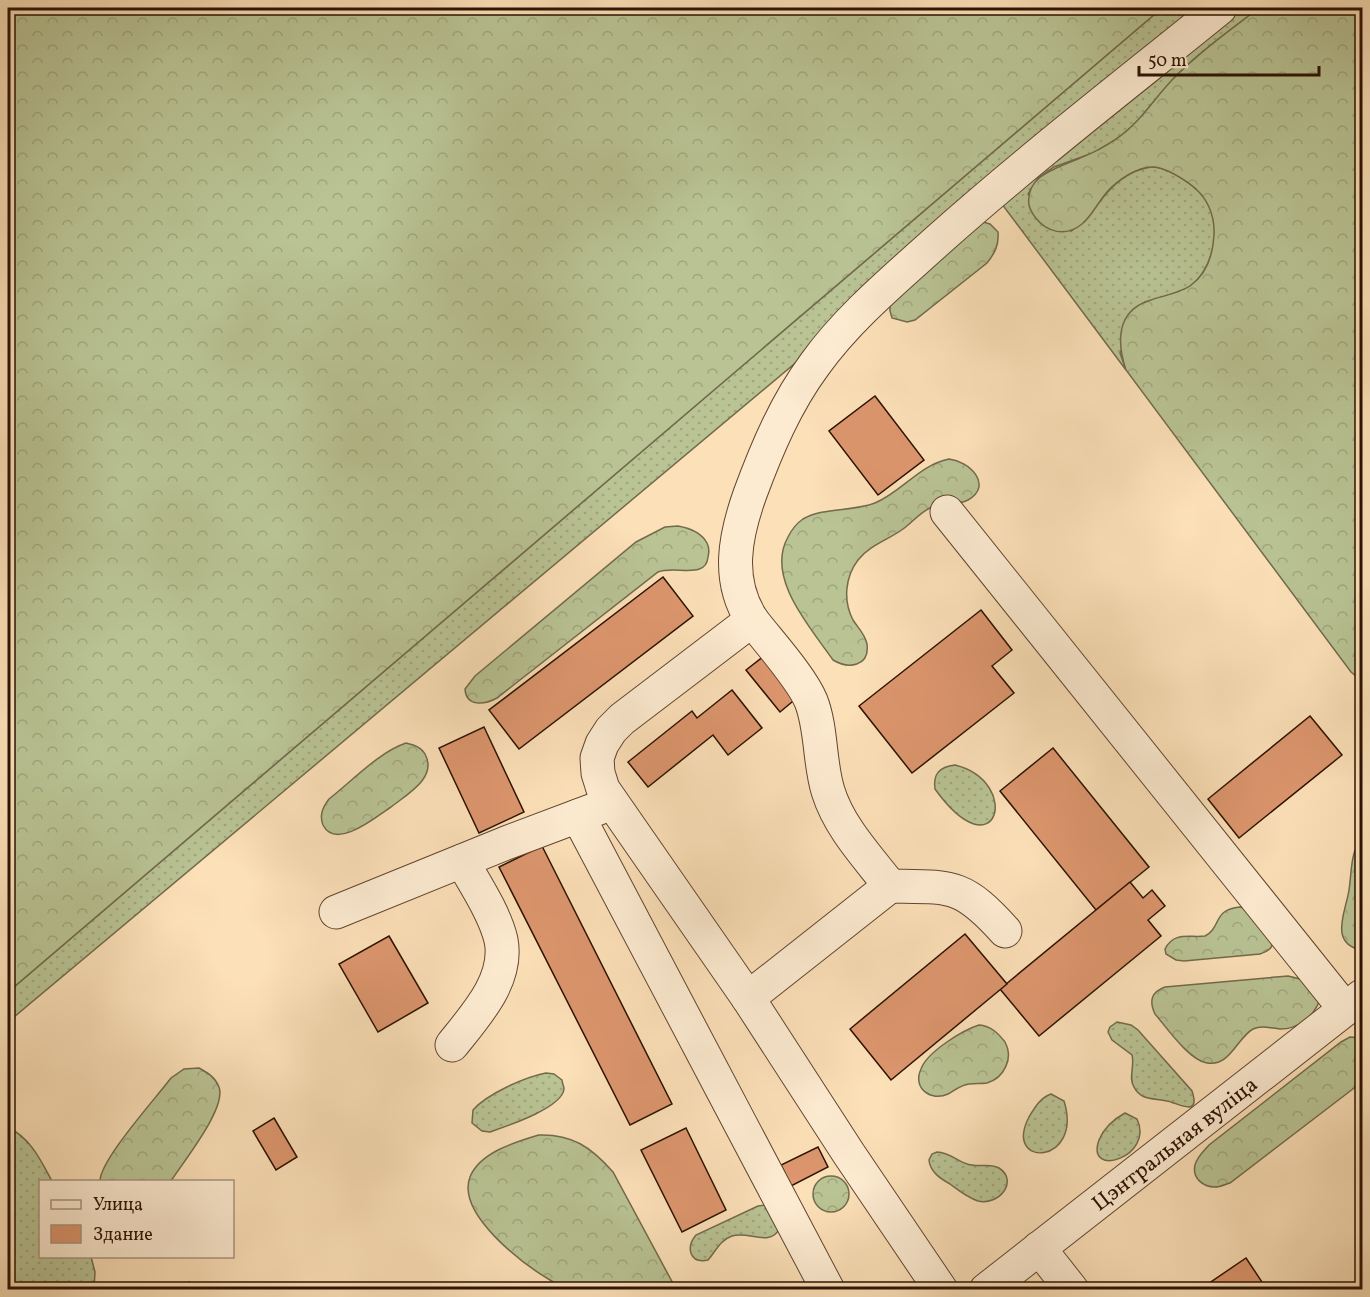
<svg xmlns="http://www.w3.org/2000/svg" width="1370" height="1297" viewBox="0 0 1370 1297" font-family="Vollkorn,serif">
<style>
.grass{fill:url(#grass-dots);stroke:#726a4c;stroke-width:1.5}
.forest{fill:url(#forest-crowns);stroke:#726a4c;stroke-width:1.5}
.building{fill:#dd966e;stroke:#2b1203;stroke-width:1.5}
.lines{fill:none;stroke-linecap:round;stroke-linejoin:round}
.minor-casing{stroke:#5f4630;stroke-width:35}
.minor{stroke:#fdebd1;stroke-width:33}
.labels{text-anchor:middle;stroke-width:5;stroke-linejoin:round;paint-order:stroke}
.street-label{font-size:22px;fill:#2b1203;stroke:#fdebd1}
</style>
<defs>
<pattern id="grass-dots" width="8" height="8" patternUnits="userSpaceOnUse" patternTransform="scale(1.5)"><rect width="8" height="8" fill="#b9c394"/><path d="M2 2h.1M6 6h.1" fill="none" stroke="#9fa67e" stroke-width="1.8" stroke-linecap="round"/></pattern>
<pattern id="forest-crowns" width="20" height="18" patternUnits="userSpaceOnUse" patternTransform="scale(1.5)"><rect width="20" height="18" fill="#b9c394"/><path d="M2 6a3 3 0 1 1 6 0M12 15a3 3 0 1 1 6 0" fill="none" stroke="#9fa67e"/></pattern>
</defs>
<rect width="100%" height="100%" fill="#fce0b8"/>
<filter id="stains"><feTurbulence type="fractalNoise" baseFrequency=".00333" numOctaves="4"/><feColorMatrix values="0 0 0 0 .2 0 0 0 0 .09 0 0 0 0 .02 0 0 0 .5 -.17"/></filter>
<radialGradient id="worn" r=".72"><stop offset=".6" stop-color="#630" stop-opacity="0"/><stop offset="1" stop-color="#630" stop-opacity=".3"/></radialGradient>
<g class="grass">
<path d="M1162,8H1259L1193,60L1153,103L1138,122L1117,139L1093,153L1054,167L1038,178L1028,194L1071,231C1097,214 1107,180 1139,170C1142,169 1148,167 1152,167C1169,166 1200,189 1209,204C1223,227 1212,272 1189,287C1176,294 1159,298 1145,302L1120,353L1126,370L993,192L879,293L8,1022V992Z"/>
<path d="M955,765C1023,782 997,875 935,789C933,774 939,767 955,765Z"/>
<path d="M1117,1022L1131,1025L1138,1030L1192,1091C1201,1118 1178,1103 1167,1101C1154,1098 1141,1101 1134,1087C1128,1078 1135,1066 1132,1055L1112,1040L1108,1032L1110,1027Z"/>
<path d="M546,1073L554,1074L562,1080C562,1083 564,1086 564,1089C562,1108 507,1126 490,1132L482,1131L472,1123L473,1110C487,1094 525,1077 546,1073Z"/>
<path d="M1051,1094L1064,1101C1084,1165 1002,1169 1029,1117C1035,1107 1040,1098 1051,1094Z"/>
<path d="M1125,1113L1137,1119C1155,1157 1085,1179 1099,1140C1104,1128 1114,1119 1125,1113Z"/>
<path d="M8,1127C31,1139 40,1159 52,1181L40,1182V1256L91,1257L95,1272L94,1289H8Z"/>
<path d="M937,1152C951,1152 959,1164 972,1165C982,1167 990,1163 999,1168C1019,1181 999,1206 978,1201C968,1198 958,1190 950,1184C941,1179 930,1172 929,1160L932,1154Z"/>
<path d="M765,1205L780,1228C770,1248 748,1230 732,1236C720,1240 716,1251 708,1260C689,1264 686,1247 696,1235L758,1206Z"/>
</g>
<g class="forest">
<polygon points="8,8 1162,8 8,992"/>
<path d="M1259,8H1362V681L1351,672L1126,370C1117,343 1116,312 1148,301C1161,296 1178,294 1190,286C1207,274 1213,254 1214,235C1215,215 1207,196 1190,184C1180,177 1166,168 1154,167C1137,166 1117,181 1107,192C1098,202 1092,216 1082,224C1066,237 1047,233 1035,217C1032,213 1030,210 1029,205C1025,175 1058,168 1080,158C1093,153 1105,147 1116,139C1139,124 1153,100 1172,80C1198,53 1229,31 1259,8Z"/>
<path d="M983,222L990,224L998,232C999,245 995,253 987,263L915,320L907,322L892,318L890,311V301Z"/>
<path d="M949,459C969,461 994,485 968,500C957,506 943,503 932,507C920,512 913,522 903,529C888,540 870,545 858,560C845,577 843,601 853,620C858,628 865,634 867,644C870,667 848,669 833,660C811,628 765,578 788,537C791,531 797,523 803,519C824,507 852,512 875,503C902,492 919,465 949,459Z"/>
<path d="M678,526C689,528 701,532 707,543C709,547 709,553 708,557C706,580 675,565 658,572L497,698C484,705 466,707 465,689L475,676L636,542L665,527Z"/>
<path d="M406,743C414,745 421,747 425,754C438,778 406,795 391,807C377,816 336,851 323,825C319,815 323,807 329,799C351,782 379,752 406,743Z"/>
<path d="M1362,836V950C1328,944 1346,911 1349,890C1352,870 1350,854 1362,836Z"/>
<path d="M1240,907L1248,909L1274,940C1272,949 1268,951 1260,954L1184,961L1176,960L1166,954L1165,949C1174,931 1190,938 1205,936C1222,927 1212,910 1240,907Z"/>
<path d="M1288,976L1304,980L1319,1002C1312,1018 1298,1029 1280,1029C1270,1028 1262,1025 1253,1029C1237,1038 1230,1067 1207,1063C1189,1060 1167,1028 1155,1014C1149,1001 1151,992 1165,987Z"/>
<path d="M979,1025C991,1026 998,1033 1005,1042C1014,1058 1004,1078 987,1083C981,1084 975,1083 969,1084C961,1085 955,1090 948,1094C931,1102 912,1088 921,1069C927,1052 963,1030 979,1025Z"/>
<path d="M1350,1037L1362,1038V1082L1230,1183C1226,1184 1220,1187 1215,1187C1203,1187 1192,1178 1195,1165C1197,1157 1204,1151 1209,1145L1341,1042Z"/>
<path d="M199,1068C208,1073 215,1077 219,1087C227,1108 183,1162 171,1181H100C100,1160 156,1098 171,1078L184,1069Z"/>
<path d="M539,1135C572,1134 591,1147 613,1172L676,1289C649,1290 621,1290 593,1290C585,1290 574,1292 566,1290C561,1288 555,1283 550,1280C523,1264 456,1214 470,1177C480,1152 516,1142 539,1135Z"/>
<circle cx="831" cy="1194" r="18"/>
</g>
<g class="building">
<polygon points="875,396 924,460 878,495 829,431"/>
<polygon points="663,577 693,616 519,749 489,710"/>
<polygon points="981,610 1012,650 992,666 1014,693 912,773 859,706"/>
<polygon points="764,656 798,697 780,712 746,670"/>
<polygon points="732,690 762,728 728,755 713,735 648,787 628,762 692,711 697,718"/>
<polygon points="1310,716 1342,755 1239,838 1208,799"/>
<polygon points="484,727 524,812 479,833 439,748"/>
<polygon points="1053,748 1149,867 1096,910 1000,791"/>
<polygon points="542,846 672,1104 630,1125 499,867"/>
<polygon points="1130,882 1143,898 1152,890 1165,906 1148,920 1161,936 1039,1036 1000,989"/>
<polygon points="965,934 1007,984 891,1080 850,1029"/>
<polygon points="389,936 428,1003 378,1032 339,964"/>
<polygon points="274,1118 297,1157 276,1170 253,1131"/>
<polygon points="686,1128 726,1210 682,1232 641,1150"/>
<polygon points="818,1147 828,1167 791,1186 781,1165"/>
<polygon points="1246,1258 1264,1285 1258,1290 1199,1290"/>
<polygon points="189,1282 194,1290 176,1290"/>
</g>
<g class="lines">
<g class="minor-casing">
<g id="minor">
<polyline points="947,512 1345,1009"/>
<polyline points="578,816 828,1290"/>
<path d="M890,886C951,887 962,883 1005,931"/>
<polyline points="336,912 506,843 599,808"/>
<path d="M748,998L890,886C867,856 839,827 828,791C819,762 822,729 811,701C801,677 768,641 752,620"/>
<path d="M452,1045C475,1016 509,980 501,940C495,914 475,884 462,861"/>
<polyline points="1039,1248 1072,1290"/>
<path d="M941,1290L849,1154L748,998L603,789L598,773L597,758L602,744L611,730L622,719L752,620C726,580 735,536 750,494C767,448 786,403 815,364C848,318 894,280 936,242C1028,160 1125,85 1220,8"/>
<polyline points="986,1290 1362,996"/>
</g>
</g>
<use href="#minor" class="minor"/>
</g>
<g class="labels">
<g class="street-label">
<text transform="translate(1174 1143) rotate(-38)" y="8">Цэнтральная вуліца</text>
</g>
</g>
<rect width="1370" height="1297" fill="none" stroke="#fce0b8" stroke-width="30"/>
<rect x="9" y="9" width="1352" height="1279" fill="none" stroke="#2b1203" stroke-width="3"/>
<rect x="15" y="15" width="1340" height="1267" fill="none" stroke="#2b1203" stroke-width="1.5"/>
<rect x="39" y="1180" width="195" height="78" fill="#fdebd1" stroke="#a9947f" stroke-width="1.5"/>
<rect x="51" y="1200" width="30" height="9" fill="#fdebd1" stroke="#a9947f" stroke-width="1.5"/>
<text x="93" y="1210" font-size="18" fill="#2b1203">Улица</text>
<rect x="51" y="1225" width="30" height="18" fill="#dd966e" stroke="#a9947f" stroke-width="1.5"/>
<text x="93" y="1240" font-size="18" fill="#2b1203">Здание</text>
<path d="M1139 66v9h180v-9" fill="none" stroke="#2b1203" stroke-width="3"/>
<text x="1148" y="66" font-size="18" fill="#2b1203" stroke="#fdebd1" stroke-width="4.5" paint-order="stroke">50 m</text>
<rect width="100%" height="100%" filter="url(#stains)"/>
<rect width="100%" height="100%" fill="url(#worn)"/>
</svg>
